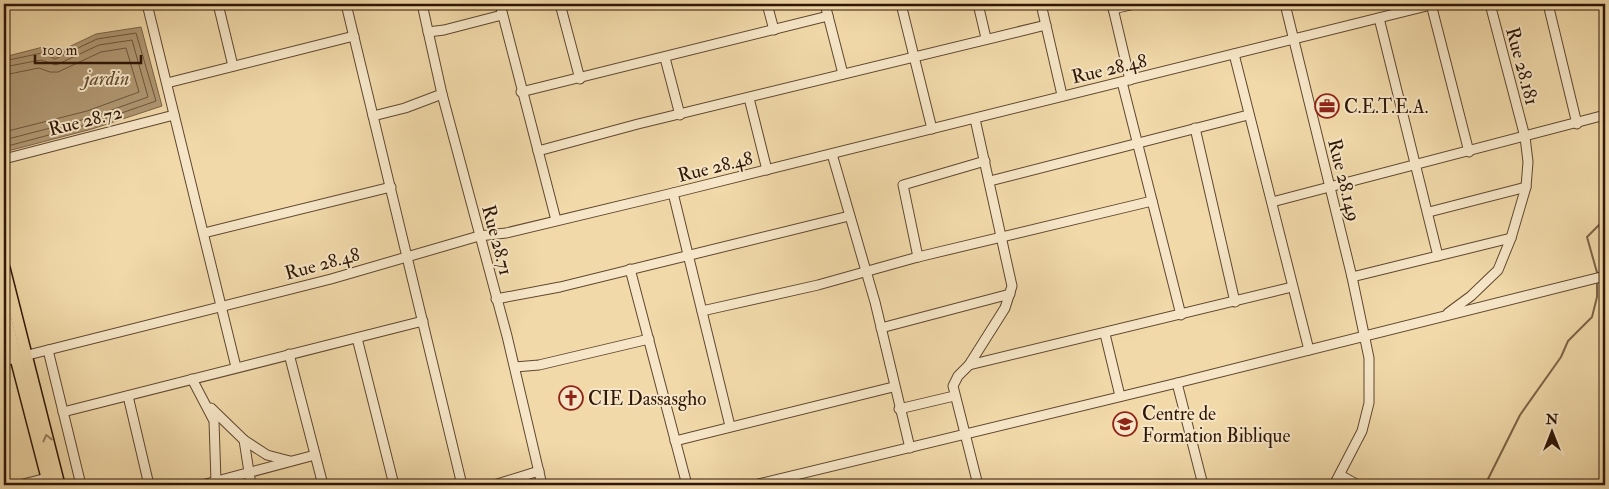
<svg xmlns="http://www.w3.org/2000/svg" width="1609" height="489" viewBox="0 0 1609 489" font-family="'IM FELL Double Pica',serif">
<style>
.water{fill:#af9772;stroke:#7c6347}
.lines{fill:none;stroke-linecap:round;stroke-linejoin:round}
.shore{stroke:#6f563c;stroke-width:1}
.stream{stroke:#7c6347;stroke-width:2}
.minor-casing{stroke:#60472f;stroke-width:11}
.major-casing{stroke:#2f1606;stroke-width:14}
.minor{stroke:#f6e6c7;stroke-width:9}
.major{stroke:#f1d9a9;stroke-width:11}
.oneway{stroke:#9a8160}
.labels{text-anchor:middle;stroke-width:4;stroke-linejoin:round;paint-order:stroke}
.street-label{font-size:19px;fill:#2f1606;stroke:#f6e6c7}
.poi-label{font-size:19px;fill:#2f1606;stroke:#f6e6c7;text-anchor:start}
.water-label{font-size:20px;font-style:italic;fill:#624a31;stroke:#f6e6c7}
</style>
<rect width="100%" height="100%" fill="#f1d9a9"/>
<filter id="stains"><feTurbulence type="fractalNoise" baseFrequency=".004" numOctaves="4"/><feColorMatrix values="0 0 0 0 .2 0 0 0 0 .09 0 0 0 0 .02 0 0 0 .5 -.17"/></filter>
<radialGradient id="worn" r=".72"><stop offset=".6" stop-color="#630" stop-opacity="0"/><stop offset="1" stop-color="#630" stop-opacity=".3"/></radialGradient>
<polygon class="water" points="141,27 162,106 92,129 4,152 4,57 43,47 54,54 96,34"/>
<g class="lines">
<g class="shore">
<polyline points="4,61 42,53 55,59 97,39 136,33 156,101 90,124 4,147"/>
<polyline points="4,67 41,60 56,65 99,45 132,40 148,97 89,118 4,140"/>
<polyline points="4,75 39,68 50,72 58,72 101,52 126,48 139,92 87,111 4,132"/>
</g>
<g class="stream">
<polyline points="1598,276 1587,237 1605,219"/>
<polyline points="1485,485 1520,415 1561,357 1568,341 1592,317 1597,297 1597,281"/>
</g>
<g class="minor-casing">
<g id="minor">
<polyline points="147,4 236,367"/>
<polyline points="218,4 233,66"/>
<polyline points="346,4 462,485"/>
<polyline points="422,4 442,94 507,336 542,485"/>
<polyline points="500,4 556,220"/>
<polyline points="560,4 580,79"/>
<polyline points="767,4 774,30"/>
<polyline points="825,4 843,74"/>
<polyline points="901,4 932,129"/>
<polyline points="978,4 986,38"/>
<polyline points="1041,4 1062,95"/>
<polyline points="1112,4 1130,80"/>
<polyline points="1285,4 1352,277 1369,358 1369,403 1362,431 1334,485"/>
<polyline points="1431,4 1469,152"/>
<polyline points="1548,4 1577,124"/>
<polyline points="1603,4 1605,12"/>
<polyline points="1113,9 1135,4"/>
<polyline points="1379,18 1438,256"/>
<polyline points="428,32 444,30 502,15"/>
<polyline points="1234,54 1309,350"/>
<polyline points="665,58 680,115"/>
<polyline points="1122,82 1181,315"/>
<polyline points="167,83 354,36"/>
<polyline points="521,92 828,16"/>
<polyline points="749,98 767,170"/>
<polyline points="373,116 405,108 442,94"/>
<polyline points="1195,128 1235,302"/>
<polyline points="538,151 638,124 1046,25"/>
<polyline points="832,154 875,302 910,448"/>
<polyline points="4,159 174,115"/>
<polyline points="990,181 1248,115"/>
<polyline points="673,193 730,426"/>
<polyline points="1272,202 1605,115"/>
<polyline points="1429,212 1526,187"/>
<polyline points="204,233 391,187"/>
<polyline points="918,257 903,185 985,161"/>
<polyline points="630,269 687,485"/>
<polyline points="1352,277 1511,238"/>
<polyline points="496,299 560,287 849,216"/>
<polyline points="702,311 818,285 918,257 1152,201"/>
<polyline points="1448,313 1471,296 1498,270 1511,238 1526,187 1528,162 1525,137 1490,4"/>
<polyline points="881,328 1010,294"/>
<polyline points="1105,334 1120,396"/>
<polyline points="357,338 394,485"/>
<polyline points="48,350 81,485"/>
<polyline points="289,354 323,485"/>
<polyline points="4,361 331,279 479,236 506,233 673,193 1435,4"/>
<polyline points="969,365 1005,308 1012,286 975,119"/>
<polyline points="515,367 539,365 649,339"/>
<polyline points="192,379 214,421 216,482"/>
<polyline points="1177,383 1203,485"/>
<polyline points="128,396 149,485"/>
<polyline points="211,408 244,440 267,455 290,461"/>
<polyline points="899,409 954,396"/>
<polyline points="63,412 423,321"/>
<polyline points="244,440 251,485"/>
<polyline points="675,441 893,387"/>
<polyline points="1340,475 1358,485"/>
<polyline points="19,485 47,478"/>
<polyline points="202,485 315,455"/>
<polyline points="494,485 539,471"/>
<polyline points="754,485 1177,383 1605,276"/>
<polyline points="978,485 953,386 958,376 969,365 1292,287"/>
</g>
</g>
<g class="major-casing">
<g id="major">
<polyline points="4,268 59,485"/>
<polyline points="4,312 49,485"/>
</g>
</g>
<use href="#minor" class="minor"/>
<use href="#major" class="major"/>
</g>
<defs><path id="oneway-chevron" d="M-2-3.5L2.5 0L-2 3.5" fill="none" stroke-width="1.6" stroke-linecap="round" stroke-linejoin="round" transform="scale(1.25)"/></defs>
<use class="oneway" href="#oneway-chevron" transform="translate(47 438) rotate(-104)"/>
<defs>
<g id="office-ring" transform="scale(1.25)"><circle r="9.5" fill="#f6e6c7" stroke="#8f2418" stroke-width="1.5"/><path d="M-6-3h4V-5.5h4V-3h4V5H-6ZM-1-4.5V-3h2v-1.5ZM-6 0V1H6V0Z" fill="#8f2418"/></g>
<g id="church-ring" transform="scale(1.25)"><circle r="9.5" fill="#f6e6c7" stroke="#8f2418" stroke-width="1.5"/><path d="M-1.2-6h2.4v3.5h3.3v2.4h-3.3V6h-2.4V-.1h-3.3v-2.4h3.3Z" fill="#8f2418"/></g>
<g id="school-ring" transform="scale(1.25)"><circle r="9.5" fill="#f6e6c7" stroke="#8f2418" stroke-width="1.5"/><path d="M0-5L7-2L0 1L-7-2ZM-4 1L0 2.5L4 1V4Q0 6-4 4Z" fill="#8f2418"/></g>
</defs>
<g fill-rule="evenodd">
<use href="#office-ring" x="1327" y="106"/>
<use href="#church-ring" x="571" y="398"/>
<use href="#school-ring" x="1125" y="424"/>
</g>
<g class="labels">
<g class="street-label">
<text transform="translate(1523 66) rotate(75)" y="7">Rue 28.181</text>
<text transform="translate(1109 68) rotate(-13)" y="7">Rue 28.48</text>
<text transform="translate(85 120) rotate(-14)" y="7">Rue 28.72</text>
<text transform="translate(715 166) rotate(-14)" y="7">Rue 28.48</text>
<text transform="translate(1345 180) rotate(76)" y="7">Rue 28.149</text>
<text transform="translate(498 240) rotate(75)" y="7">Rue 28.71</text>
<text transform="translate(322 263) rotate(-15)" y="7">Rue 28.48</text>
</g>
<g class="poi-label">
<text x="1344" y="113">C.E.T.E.A.</text>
<text x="588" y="405">CIE Dassasgho</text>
<text x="1142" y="420">Centre de<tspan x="1142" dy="22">Formation Biblique</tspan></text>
</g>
<g class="water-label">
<text x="107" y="85">jardin</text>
</g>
</g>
<rect width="1609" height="489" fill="none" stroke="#f1d9a9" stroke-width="20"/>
<rect x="5" y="5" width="1599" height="479" fill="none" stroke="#2f1606" stroke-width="2.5"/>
<rect x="10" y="10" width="1589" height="469" fill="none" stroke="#2f1606"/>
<g transform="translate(1552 432)" stroke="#f6e6c7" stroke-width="4" paint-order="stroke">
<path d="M0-4L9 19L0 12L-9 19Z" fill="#2f1606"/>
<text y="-8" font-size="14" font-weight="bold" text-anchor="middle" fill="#2f1606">N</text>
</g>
<path d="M35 55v8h106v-8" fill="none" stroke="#2f1606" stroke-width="2.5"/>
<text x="42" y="55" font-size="15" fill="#2f1606" stroke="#f6e6c7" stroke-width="4" paint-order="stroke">100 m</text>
<rect width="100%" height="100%" filter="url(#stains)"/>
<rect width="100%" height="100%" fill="url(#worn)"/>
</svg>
